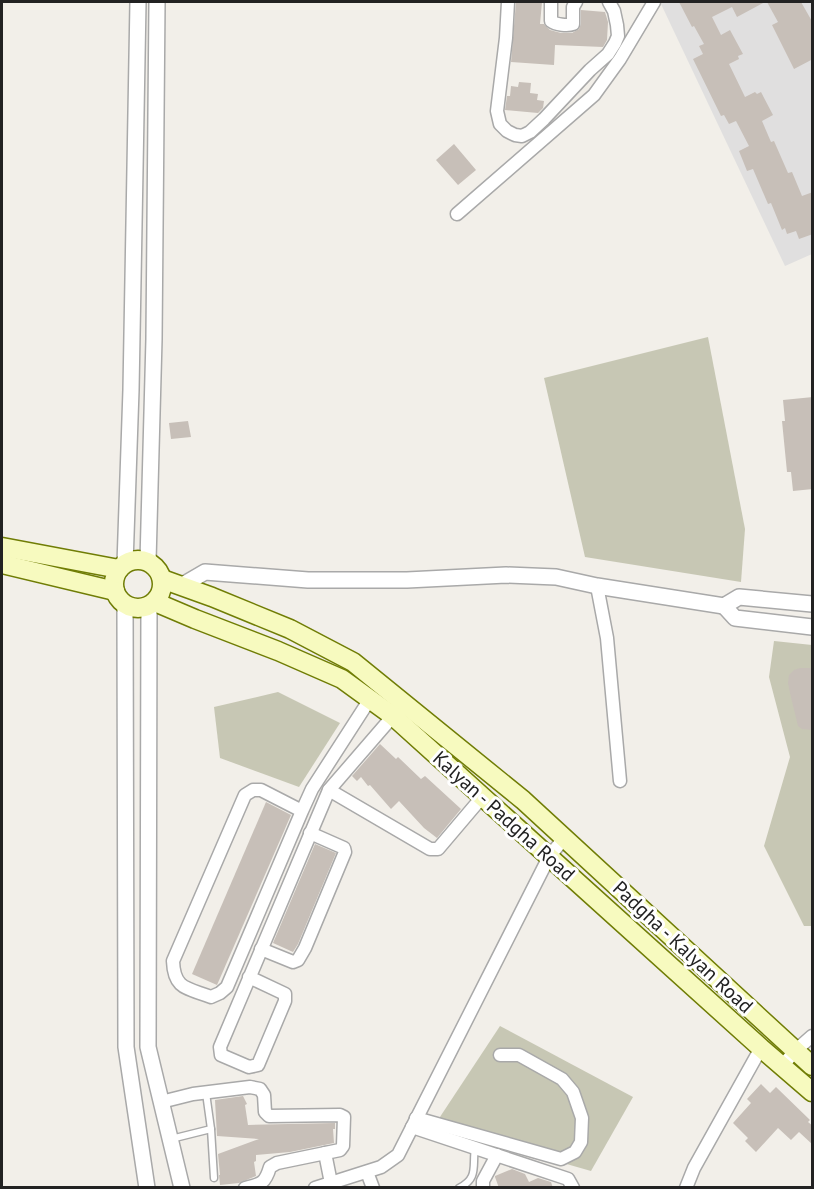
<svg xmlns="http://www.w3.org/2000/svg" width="814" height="1189" viewBox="0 0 814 1189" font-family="'PT Sans',sans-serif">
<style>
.residential{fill:#e0dfdf}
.construction{fill:#c7c7b4}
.building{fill:#c7bfb8}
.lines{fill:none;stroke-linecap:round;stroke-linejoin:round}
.service-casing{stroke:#a9a9a9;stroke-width:9}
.minor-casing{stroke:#a9a9a9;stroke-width:15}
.tertiary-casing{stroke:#a9a9a9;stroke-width:18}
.secondary-casing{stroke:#707d05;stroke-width:21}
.service{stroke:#fff;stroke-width:6}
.minor{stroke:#fff;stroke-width:12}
.tertiary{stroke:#fff;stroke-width:15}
.secondary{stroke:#f7fabf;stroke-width:18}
.labels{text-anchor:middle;stroke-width:6;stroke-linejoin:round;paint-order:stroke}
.street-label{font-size:20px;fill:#222;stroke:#fff}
</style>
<rect width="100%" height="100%" fill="#f2efe9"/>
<polygon class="residential" points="664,2 812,2 812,254 785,266 661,4"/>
<g class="construction">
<polygon points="708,337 745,529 741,582 585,557 544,378"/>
<polygon points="774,641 812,645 812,926 804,926 764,846 790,757 769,677"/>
<polygon points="278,692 340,723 299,787 220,758 214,707"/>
<polygon points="500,1026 633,1097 591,1171 434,1126"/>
</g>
<g class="building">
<polygon points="516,2 542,2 540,24 544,24 550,30 561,33 572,33 579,29 581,24 581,10 605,12 608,22 607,40 603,47 555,45 554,65 511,62"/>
<polygon points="679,2 765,2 737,17 732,7 712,17 721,35 730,30 743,54 738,56 739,59 729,64 745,97 755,92 757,94 761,92 773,115 762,121 771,142 774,141 788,173 792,172 802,196 813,192 813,234 799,239 796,231 787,234 785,228 782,230 771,203 768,204 753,169 747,171 739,151 749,146 736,121 729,124 724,115 721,116 693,59 703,54 699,46 704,44 694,26 692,27"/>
<polygon points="767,2 801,2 813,23 813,59 794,69 772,25 778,22"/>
<polygon points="519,82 531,83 530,93 538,94 537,100 544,101 543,108 538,113 505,110 507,96 510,96 511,86 518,87"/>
<polygon points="454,144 476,170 458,185 436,160"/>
<polygon points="813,397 813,489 793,491 791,472 787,472 782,421 785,421 783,400"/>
<polygon points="188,421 191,437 171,439 169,423"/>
<polygon points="800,668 813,668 813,730 802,729 798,726 790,693 788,683 789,675 794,670"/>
<polygon points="380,744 396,759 398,757 421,779 425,776 461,809 437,838 424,828 399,801 391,809 370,785 368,786 361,777 357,781 352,776"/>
<polygon points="266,802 291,815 217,985 192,974"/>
<polygon points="315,844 336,853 298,944 293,952 273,943"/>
<polygon points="761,1084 770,1093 776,1087 810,1120 808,1122 813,1126 813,1145 799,1132 791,1140 778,1128 756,1152 745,1141 748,1138 733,1123 751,1103 747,1099"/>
<polygon points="243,1096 247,1104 245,1105 248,1125 335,1123 335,1129 333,1129 334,1143 290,1152 256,1155 256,1161 254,1162 256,1176 239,1183 220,1185 219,1175 220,1175 218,1154 259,1139 217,1136 215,1100"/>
<polygon points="512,1169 525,1174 529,1182 538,1178 551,1182 553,1188 499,1188 495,1177 495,1176"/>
</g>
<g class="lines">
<g class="service-casing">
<g id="service">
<polyline points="206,1093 211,1129 214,1178"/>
<polyline points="171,1139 211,1129"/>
<path d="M459,1188C479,1178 472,1166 475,1148"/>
</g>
</g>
<g class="minor-casing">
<g id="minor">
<polyline points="508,2 506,38 497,111 500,124 507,131 515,135 522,136 530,132 544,119 590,70 608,54 615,43 618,36 617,25 614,11 609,2"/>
<path d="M551,2V21C556,25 568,26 573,24V7L576,2"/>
<polyline points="457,214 594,95 620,59 654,2"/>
<polyline points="597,586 607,638 620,781"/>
<polyline points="329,790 430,849 438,849 483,796"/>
<path d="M302,811L261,790H253L245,795L173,961C174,990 188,988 211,997L220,993L227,987L302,811L312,789L370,699"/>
<polyline points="261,949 293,962 298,960 305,948 345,852 344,848 310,833"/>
<polyline points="249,977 285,994 285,1001 258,1065 249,1067 221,1055 220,1047 329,790 393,716 399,712"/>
<polyline points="783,1065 795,1051 812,1036"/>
<path d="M161,1102L193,1094L250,1087L260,1089L264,1095L265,1112L269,1116L340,1115L344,1117L343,1146L340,1150L277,1163L270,1167C265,1184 261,1184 245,1188"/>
<polyline points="416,1118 561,1159 575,1152 581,1142 582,1118 573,1092 562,1079 519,1055 500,1055"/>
<polyline points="412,1127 568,1179 573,1188"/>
<polyline points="325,1153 331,1183"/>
<polyline points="367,1172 373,1188"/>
<polyline points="315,1188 381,1167 398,1155 549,857 565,837"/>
<polyline points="483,1188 483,1181 497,1155"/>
<polyline points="686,1188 694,1168 761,1048"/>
</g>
</g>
<g class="tertiary-casing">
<g id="tertiary">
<polyline points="148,561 154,339 157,2"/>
<polyline points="125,564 131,390 138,2"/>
<polyline points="181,586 205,572 308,580 407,580 506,575 556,577 597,586 724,606 739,597 812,604"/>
<polyline points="125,604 126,1047 147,1188"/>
<polyline points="149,606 148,1047 182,1188"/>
<polyline points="724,606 735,618 812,627"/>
</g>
</g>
<g class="secondary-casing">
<g id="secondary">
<polyline points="2,547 119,569"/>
<circle cx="138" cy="584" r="24"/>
<polyline points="2,564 115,591"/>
<polyline points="162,579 212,597 290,629 353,662 523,800 812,1066"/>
<polyline points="155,602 195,619 278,651 342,679 393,716 761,1048 812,1092"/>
</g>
</g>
<use href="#service" class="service"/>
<use href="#minor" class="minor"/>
<use href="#tertiary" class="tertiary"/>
<use href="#secondary" class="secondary"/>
</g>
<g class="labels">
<g class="street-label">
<text transform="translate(504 816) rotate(42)" y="7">Kalyan - Padgha Road</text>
<text transform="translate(683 947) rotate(43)" y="7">Padgha - Kalyan Road</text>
</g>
</g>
<rect width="814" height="1189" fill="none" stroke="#222222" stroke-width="6"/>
</svg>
